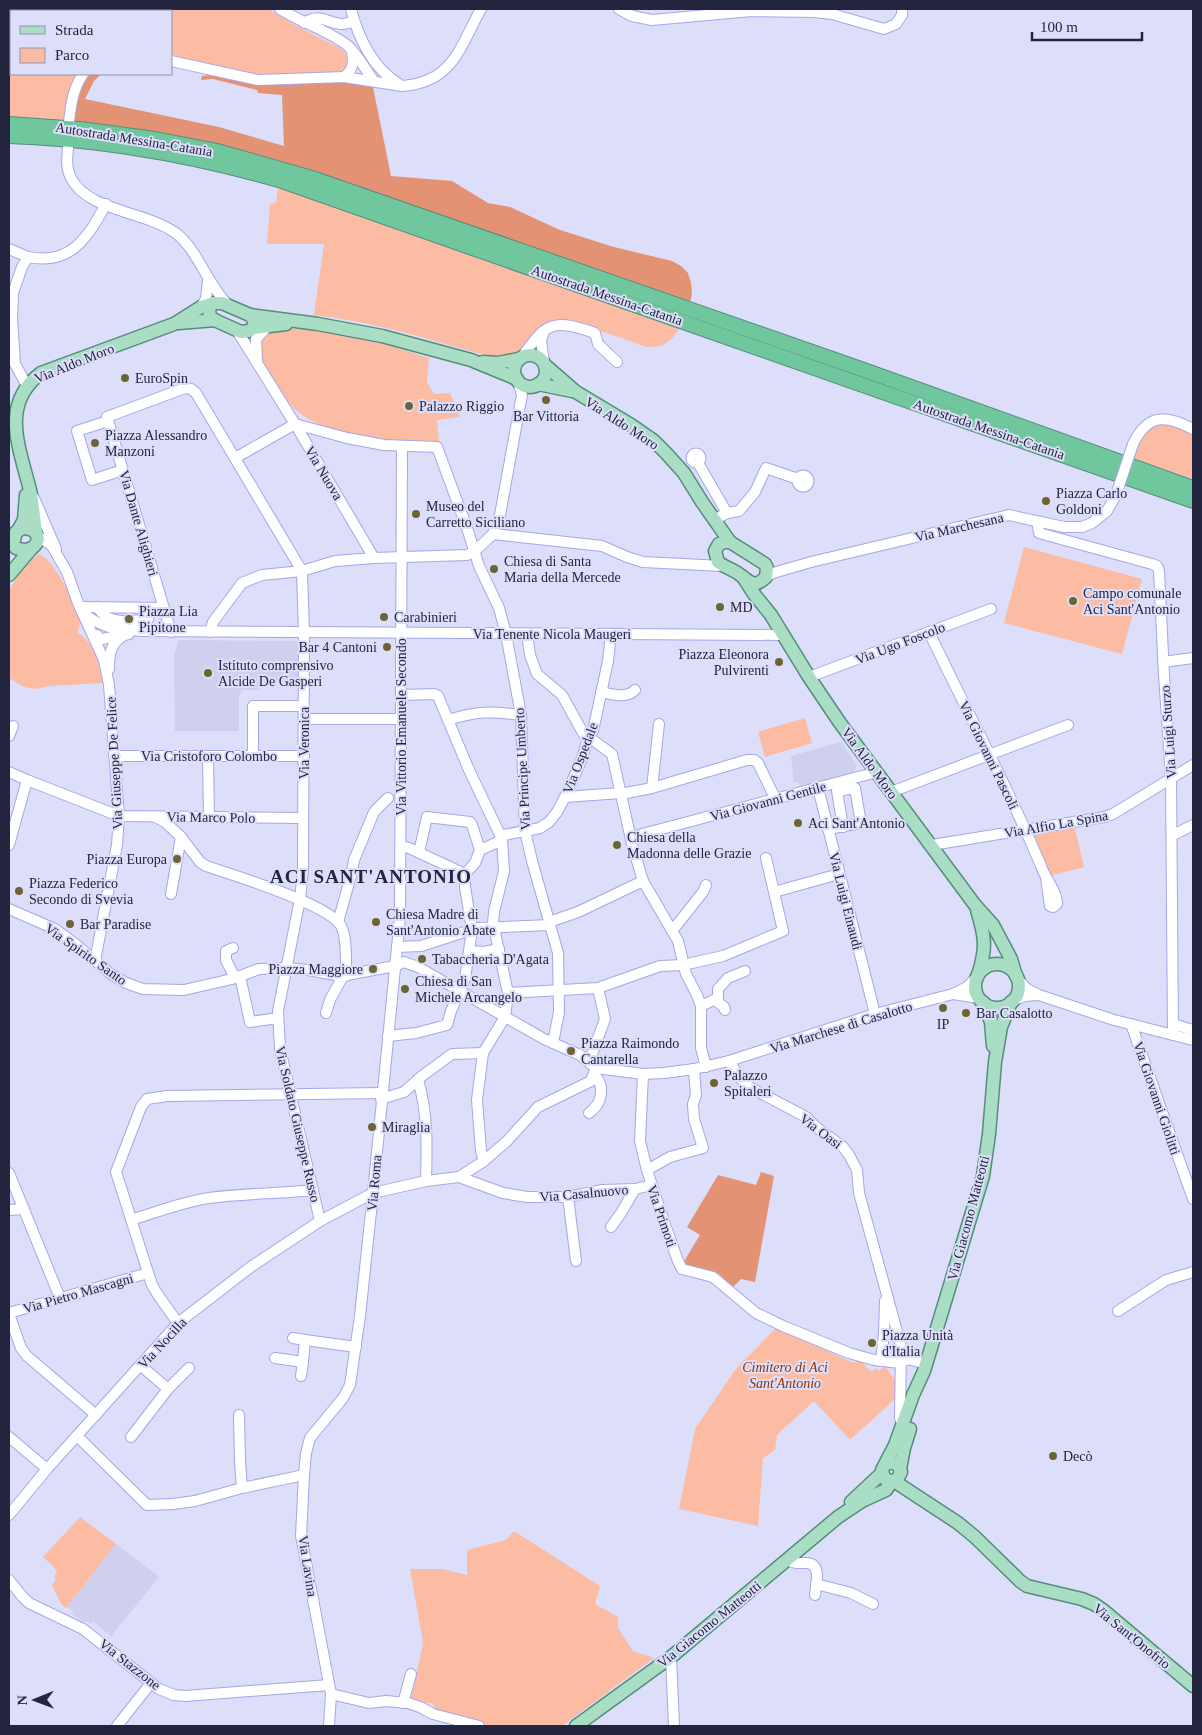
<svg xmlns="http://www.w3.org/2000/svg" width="1202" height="1735" viewBox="0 0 1202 1735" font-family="Georgia,serif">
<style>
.built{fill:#ced0ee}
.green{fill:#fcbca4}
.forest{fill:#e39374}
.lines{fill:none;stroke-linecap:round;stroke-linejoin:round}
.minor-casing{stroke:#a4a7e9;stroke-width:12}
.major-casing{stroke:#558d7c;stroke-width:15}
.highway-casing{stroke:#558d7c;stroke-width:16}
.minor{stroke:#fff;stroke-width:10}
.major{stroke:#a9ddc4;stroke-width:12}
.highway{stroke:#70c69d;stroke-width:14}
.minor-bridge-casing{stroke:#a4a7e9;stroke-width:12;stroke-linecap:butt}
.minor-bridge{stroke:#fff;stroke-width:10}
.poi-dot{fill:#6c6532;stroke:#dcdefa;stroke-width:2}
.labels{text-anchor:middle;stroke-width:4;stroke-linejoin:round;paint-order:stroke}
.street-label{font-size:14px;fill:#23243e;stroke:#dcdefa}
.poi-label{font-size:14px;fill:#23243e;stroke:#dcdefa;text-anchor:start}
.park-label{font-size:14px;font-style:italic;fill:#8f3200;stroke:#dcdefa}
.district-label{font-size:19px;font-weight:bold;letter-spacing:1px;fill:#23243e;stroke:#dcdefa}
</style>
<rect width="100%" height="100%" fill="#dcdefa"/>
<g class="built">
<polygon points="179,640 299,641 301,677 260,684 259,689 254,690 241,690 241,694 239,694 239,731 175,731 174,655"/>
<polygon points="841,742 857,765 854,772 850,775 801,788 798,782 794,783 791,756"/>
<polygon points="116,1544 159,1577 111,1636 93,1621 90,1624 87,1621 84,1622 72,1614 73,1611 67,1607"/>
</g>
<g class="green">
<path d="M9,9H269L291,23L338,47L345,52C348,60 348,67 340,72L261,76L171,57V11H11V74H77L68,92L64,121L9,118Z"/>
<path d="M278,188L310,197L679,328C671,343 663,348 646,347C621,338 569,316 544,325C534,329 528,343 520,350C513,355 506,357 498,359C438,342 377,322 314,315L324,244H267L270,204L276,203Z"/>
<path d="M283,328L306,329L366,338L429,358L427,382L434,394L450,393L460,417L437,420L439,441C405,441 369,443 336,431C322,426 307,420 296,410C288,403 262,369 259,360C257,353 262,337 268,332C273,330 278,329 283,328Z"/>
<path d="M1163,423L1193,432V479L1132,458C1140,438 1142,430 1163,423Z"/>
<polygon points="1024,547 1142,579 1122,654 1004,623"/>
<path d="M38,554C55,557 75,607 82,622L79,626L78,633C95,644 99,663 103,683L50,686L36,689L24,687L9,678V590L20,572L32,559Z"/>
<polygon points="805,718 812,743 765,757 758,732"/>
<polygon points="1075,828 1084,867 1050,876 1034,835"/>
<polygon points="776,1328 854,1363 859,1359 871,1372 876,1368 879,1371 885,1366 895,1380 895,1399 850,1440 814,1401 777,1435 775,1450 763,1458 758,1526 679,1509 695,1429 735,1370"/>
<polygon points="80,1517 116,1544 66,1608 61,1604 52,1585 55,1581 55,1575 57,1573 55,1568 43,1557"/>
<polygon points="514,1531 600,1586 595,1604 618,1617 618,1628 633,1651 654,1658 562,1726 489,1726 436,1713 435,1707 432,1703 420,1703 411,1699 423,1643 410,1569 442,1569 467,1575 467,1550 506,1540"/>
</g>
<g class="forest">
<path d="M90,74H101L94,81L85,99L219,127L284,146L282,95L258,93L257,90L213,79L201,80L202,76L211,75L365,84L373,87L391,176L452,181L488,203L510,207L560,230L614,247L672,261L681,266L688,273L691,283L692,294L690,302L281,161L209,142L73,122C75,103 77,88 90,74Z"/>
<polygon points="761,1172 774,1176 755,1282 741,1279 733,1287 719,1274 690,1267 683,1263 700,1235 687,1227 718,1175 756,1185"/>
</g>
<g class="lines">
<g class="minor-casing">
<g id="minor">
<path d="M280,9C300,22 330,31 348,46C358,55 365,69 373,80"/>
<path d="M351,9C358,37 373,69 399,84"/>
<polyline points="619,9 632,16 652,20 752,11 814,12 832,14 884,29 896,24 902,15 902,9"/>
<path d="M304,23C320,12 326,23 342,24C346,24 351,22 354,22"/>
<path d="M171,61L258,80L344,77L402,86C454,82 460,46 481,9"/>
<path d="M344,77C353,70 354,62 352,51"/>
<path d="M69,122C71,104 73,89 83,74"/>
<path d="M68,148C67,158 66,169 71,178C87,211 149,212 177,234C198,251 208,285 228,305"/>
<polyline points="9,249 28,257"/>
<polyline points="201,307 206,299 208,280"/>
<polyline points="236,329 295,424 374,558 467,555 474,552 493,534 500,515 521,400 522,395 518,381"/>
<path d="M522,357C547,321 554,319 595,333L598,344L617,362"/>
<polyline points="257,361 256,339 267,327"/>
<polyline points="544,362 541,341 544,331"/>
<path d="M26,384L15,364L12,317L13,293L22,267L28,257C71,266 88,237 106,204"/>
<polyline points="108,421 77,431 92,480 123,470"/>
<polyline points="295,424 347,438 384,445 437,447 467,528 479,566 499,608 506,634 521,715 525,831 532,861 558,953 559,1012 553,1043"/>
<path d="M1133,444C1148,413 1166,415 1193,429"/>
<circle cx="696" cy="458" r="4.5"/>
<polyline points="235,458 295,424"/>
<polyline points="698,463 727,513"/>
<circle cx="803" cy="481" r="5.5"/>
<polyline points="34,498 56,549"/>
<polyline points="716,519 727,513 739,511 755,492 766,468 798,479"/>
<polyline points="1037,521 1039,533 1152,564 1157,566 1159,571 1164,675 1171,778 1173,1035"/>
<polyline points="493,534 602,546 627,557 643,562 723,566"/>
<polyline points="38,536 52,546 67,572 78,603 104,660 109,685 119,816 117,845 95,961"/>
<polyline points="766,577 773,573 811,562 1009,515 1064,527 1082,527 1092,523 1107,511 1116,495"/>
<polyline points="80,607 164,608"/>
<path d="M98,607C106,625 132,622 148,619L150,608"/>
<path d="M82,612C102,629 117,629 142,631L783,635"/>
<polyline points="171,632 107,417 185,388 191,389 196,393 302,571 262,575 242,583 213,622 210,632"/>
<path d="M929,632C966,710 1008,786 1041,866C1045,878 1057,891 1057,904L1053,907L1050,906L1046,878"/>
<polyline points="527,634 530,655 537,674 562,695 583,733 612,754 632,844 643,881 678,941 686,974 697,995 701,1006 701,1048 706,1067"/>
<polyline points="97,635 95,639 102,639 129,634"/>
<polyline points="1163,662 1193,658"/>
<path d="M109,669C109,655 110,644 123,636"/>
<polyline points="809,677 991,609"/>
<path d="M601,692C612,694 627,699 635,690"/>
<polyline points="402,695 434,694 438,696 469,770 502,839 504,871 494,912 493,923 508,993 505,1017 483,1053 477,1100 481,1151 484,1161"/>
<polyline points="304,719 401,719"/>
<path d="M448,720C477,711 491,711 521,715"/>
<polyline points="9,736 13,726"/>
<polyline points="114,756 304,756"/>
<polyline points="208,756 209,818"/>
<polyline points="253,756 253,706 304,706"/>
<polyline points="9,772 27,780"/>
<polyline points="652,788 659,724"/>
<polyline points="818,788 875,1014"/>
<polyline points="891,792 1068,725"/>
<polyline points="621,794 652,788 747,760 754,760 758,763 776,800"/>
<polyline points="565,797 621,793"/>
<polyline points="155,817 165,822 181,837 171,894"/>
<polyline points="828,829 861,823 855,788 837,791 843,827"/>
<polyline points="1173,835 1193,825"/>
<path d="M181,837L200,862L206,866C233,875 329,904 341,926C347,936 346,963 346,976"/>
<polyline points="631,837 877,772"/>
<polyline points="9,845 27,780 119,816 303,818"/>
<polyline points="932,845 1104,817 1113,814 1193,765"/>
<polyline points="401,846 409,848 465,874"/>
<polyline points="419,852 427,817 470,822 472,825 480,850"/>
<polyline points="766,858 774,892"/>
<polyline points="9,909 55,929 73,942 111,974 126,983 143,989 184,990 232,979 259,969 287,968 308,970 341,976 395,966 404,962 418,967 544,1039 580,1055 596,1068 643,1074 664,1073 694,1069 729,1061 875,1014 953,994 967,987 977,977"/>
<polyline points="338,922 352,872 354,860 374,812 388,798"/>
<polyline points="549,922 578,912 643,881"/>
<polyline points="672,931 703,892 706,885"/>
<polyline points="397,947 421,946 477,928 550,925"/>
<polyline points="233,948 226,951 226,960 235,978"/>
<polyline points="469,951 484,952 499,949"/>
<polyline points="240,976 250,1022 278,1018"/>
<polyline points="1017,978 1027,989 1039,995 1114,1020 1193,1040"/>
<polyline points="508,993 598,988 660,966 683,965 723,956 783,931 774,892 839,874"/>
<polyline points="953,994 979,998"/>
<polyline points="716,1001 724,1007 725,1010"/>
<polyline points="1012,1001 1025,996 1038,995"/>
<polyline points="701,1006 718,998 718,989 728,978 745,971"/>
<polyline points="326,1013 330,1000 343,976"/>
<polyline points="1131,1024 1193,1199"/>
<polyline points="1173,1024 1193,1030"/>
<polyline points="388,1036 416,1033 447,1025 451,1011 465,979 472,930 465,887 465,874 475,863 480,850 498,842 504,835 540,828 549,822 557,812 565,797 582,759 588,738 593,731 608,661 611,634"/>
<polyline points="729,1061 741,1079 749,1087 806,1117 816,1127 843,1147 849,1155 857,1170 859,1193 901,1346 900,1418 903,1425"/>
<polyline points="589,1062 605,1019 598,988"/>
<polyline points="643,1074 640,1141 647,1170 664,1222 678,1261 682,1269 713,1277 756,1313 783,1326 849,1353 874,1360 900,1363 908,1359 926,1364"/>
<path d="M418,1080C428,1113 427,1147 426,1181"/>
<polyline points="381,1099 404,1092 422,1076 452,1054 483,1053"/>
<path d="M589,1113C602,1104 606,1086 594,1074"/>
<polyline points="647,1170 670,1157 703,1148 694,1119 693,1104 696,1095 694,1069"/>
<polyline points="9,1173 60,1298"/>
<polyline points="459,1177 503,1193 527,1197 568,1197 602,1190 635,1189 652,1185"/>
<polyline points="568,1197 576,1261"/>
<polyline points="9,1210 24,1209"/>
<path d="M131,1220C157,1212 182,1202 209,1198C243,1193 278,1194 313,1190"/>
<polyline points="320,1221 280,1049 278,1011 300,899 303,870 304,632 302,571 335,561 374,558"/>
<polyline points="611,1227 621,1213 635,1189"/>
<polyline points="1118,1311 1166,1280 1193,1272"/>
<polyline points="9,1313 148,1273"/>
<polyline points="9,1314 21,1348 27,1356 96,1415"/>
<polyline points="178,1323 158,1295 152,1285 116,1172 141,1107 147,1099 167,1096 382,1093"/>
<polyline points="293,1338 305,1340"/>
<polyline points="275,1358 303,1362 305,1340 356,1347"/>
<polyline points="881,1361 884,1334 885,1301"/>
<polyline points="301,1376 303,1362"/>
<polyline points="168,1389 189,1368"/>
<polyline points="239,1415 240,1461 242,1488"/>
<polyline points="77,1436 147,1505 173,1504 195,1501 242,1488 304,1475"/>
<polyline points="9,1437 47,1469"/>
<polyline points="131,1437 168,1389 140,1365"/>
<polyline points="9,1515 47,1469 178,1323 252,1266 320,1221 373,1193 426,1181 459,1177 484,1161 507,1141 538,1107 591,1081 596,1068"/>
<path d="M787,1560C795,1564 799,1563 807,1563C822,1564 816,1585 815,1595"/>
<polyline points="9,1580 22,1596 29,1603 83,1629 159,1689 174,1695 185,1696 329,1685"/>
<polyline points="816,1584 851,1593 873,1604"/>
<polyline points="671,1657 674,1726"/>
<polyline points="331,1694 369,1703 386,1701 408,1703 420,1707 433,1714 479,1726"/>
<polyline points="403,1703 411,1674"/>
<polyline points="117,1726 151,1683"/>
<polyline points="329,1726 331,1694 301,1536 304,1475 306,1453 310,1438 343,1398 350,1385 360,1316 373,1193 400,917 402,447"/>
</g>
</g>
<g class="major-casing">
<g id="major">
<polyline points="250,315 255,322 253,328 249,331 241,332 210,318 209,308 213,303 222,303 250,315 318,324 382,336 471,360 517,379"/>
<polyline points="179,323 215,320"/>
<polyline points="253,328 286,324"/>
<circle cx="530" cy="371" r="16"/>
<polyline points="483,362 498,363 519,359"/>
<polyline points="545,365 576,392 631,425 654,441 666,453 684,473 702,502 730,542"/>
<polyline points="538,384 572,391"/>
<path d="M23,528C48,529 38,557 16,548L13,544L16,532Z"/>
<polyline points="19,529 24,520 26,495"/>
<path d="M36,532C34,518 33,503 30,490C19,446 0,404 41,373L174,324L201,307L211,304"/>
<path d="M725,542H730L765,564L767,568L766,577C754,589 750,582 739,574C732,569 724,567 718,562L715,551L719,544Z"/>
<polyline points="9,575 31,549"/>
<polyline points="745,580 754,594 771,615 809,677 840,723 975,905 993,925 1011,959 1016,976"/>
<path d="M977,910C985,936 987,948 978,975"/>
<circle cx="997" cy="986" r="22"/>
<polyline points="983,1002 991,1022 993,1046"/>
<polyline points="886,1464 892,1462 899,1466 901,1472 897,1480 892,1481 886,1480 883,1475 882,1470 895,1445 913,1395 924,1371 983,1176 989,1134 995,1062 1001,1027 1011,1002"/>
<polyline points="900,1469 904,1448 910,1429"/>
<polyline points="894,1481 958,1523 975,1537 1020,1581 1027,1586 1082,1599 1094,1604 1103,1610 1193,1686"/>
<polyline points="851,1502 882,1473"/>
<polyline points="576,1726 671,1657 838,1517 862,1501 886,1490 892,1481"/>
</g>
</g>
<g class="highway-casing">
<g id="highway">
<polyline points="9,124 80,129 155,139 217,151 315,179 864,370 1193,488"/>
<path d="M9,136C101,139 191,155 279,180L1193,501"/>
</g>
</g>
<use href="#minor" class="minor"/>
<use href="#major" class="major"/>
<use href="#highway" class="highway"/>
<g class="minor-bridge-casing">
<polyline id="minor-bridge" points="1116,495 1133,444"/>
</g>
<use href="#minor-bridge" class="minor-bridge"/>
</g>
<g class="poi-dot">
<circle cx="125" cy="378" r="5"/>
<circle cx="546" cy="400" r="5"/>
<circle cx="409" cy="406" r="5"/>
<circle cx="95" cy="443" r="5"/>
<circle cx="1046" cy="501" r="5"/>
<circle cx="416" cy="514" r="5"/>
<circle cx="494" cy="569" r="5"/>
<circle cx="1073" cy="601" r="5"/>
<circle cx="720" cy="607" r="5"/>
<circle cx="384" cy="617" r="5"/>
<circle cx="129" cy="619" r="5"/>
<circle cx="387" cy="647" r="5"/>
<circle cx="779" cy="662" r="5"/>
<circle cx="208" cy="673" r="5"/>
<circle cx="798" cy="823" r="5"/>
<circle cx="617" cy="845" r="5"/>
<circle cx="177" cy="859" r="5"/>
<circle cx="19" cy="891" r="5"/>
<circle cx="376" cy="922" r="5"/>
<circle cx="70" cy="924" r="5"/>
<circle cx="422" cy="959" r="5"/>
<circle cx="373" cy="969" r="5"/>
<circle cx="405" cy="989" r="5"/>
<circle cx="943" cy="1008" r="5"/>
<circle cx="966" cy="1013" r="5"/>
<circle cx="571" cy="1051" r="5"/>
<circle cx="714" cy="1083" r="5"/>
<circle cx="372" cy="1127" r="5"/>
<circle cx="872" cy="1343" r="5"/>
<circle cx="1053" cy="1456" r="5"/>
</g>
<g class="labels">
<g class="street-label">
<text transform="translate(134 139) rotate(9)" y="5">Autostrada Messina-Catania</text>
<text transform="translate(607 295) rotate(19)" y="5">Autostrada Messina-Catania</text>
<text transform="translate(74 363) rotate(-22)" y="5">Via Aldo Moro</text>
<text transform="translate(622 423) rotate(33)" y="5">Via Aldo Moro</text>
<text transform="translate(989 429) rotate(19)" y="5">Autostrada Messina-Catania</text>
<text transform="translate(324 473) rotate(59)" y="5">Via Nuova</text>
<text transform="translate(139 523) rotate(74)" y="5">Via Dante Alighieri</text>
<text transform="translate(959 527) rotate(-13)" y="5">Via Marchesana</text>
<text x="552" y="639">Via Tenente Nicola Maugeri</text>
<text transform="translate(900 643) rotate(-21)" y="5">Via Ugo Foscolo</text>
<text transform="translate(401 727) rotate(-90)" y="5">Via Vittorio Emanuele Secondo</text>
<text transform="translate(1168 732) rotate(-94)" y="5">Via Luigi Sturzo</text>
<text transform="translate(304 743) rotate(-90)" y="5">Via Veronica</text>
<text transform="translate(989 755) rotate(64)" y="5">Via Giovanni Pascoli</text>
<text x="209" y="761">Via Cristoforo Colombo</text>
<text transform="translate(580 758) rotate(-69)" y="5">Via Ospedale</text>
<text transform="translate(114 763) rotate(-93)" y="5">Via Giuseppe De Felice</text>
<text transform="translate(870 763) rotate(54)" y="5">Via Aldo Moro</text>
<text transform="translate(522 769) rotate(-93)" y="5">Via Principe Umberto</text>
<text transform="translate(768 801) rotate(-15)" y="5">Via Giovanni Gentile</text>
<text transform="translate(211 817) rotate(1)" y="5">Via Marco Polo</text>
<text transform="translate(1056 824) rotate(-10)" y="5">Via Alfio La Spina</text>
<text transform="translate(846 901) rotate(76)" y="5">Via Luigi Einaudi</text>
<text transform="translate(86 954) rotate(35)" y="5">Via Spirito Santo</text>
<text transform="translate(841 1027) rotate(-17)" y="5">Via Marchese di Casalotto</text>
<text transform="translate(1157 1098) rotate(71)" y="5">Via Giovanni Giolitti</text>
<text transform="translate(298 1124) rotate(77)" y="5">Via Soldato Giuseppe Russo</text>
<text transform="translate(821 1131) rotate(37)" y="5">Via Oasi</text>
<text transform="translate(374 1183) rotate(-85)" y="5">Via Roma</text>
<text transform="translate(584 1193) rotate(-5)" y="5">Via Casalnuovo</text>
<text transform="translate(662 1216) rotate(71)" y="5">Via Primoti</text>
<text transform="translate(968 1218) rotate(-75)" y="5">Via Giacomo Matteotti</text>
<text transform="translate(78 1293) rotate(-16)" y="5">Via Pietro Mascagni</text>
<text transform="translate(162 1343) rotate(-47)" y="5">Via Nocilla</text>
<text transform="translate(308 1566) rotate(81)" y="5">Via Lavina</text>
<text transform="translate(709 1624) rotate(-39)" y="5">Via Giacomo Matteotti</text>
<text transform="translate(1132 1636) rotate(39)" y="5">Via Sant'Onofrio</text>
<text transform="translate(130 1664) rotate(38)" y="5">Via Stazzone</text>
</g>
<g class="poi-label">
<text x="135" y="383">EuroSpin</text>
<text x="419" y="411">Palazzo Riggio</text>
<text x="546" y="421" text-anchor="middle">Bar Vittoria</text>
<text x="105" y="440">Piazza Alessandro<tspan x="105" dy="16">Manzoni</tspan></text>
<text x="1056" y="498">Piazza Carlo<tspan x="1056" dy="16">Goldoni</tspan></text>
<text x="426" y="511">Museo del<tspan x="426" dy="16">Carretto Siciliano</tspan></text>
<text x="504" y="566">Chiesa di Santa<tspan x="504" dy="16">Maria della Mercede</tspan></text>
<text x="1083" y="598">Campo comunale<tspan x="1083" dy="16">Aci Sant'Antonio</tspan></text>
<text x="730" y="612">MD</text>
<text x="139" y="616">Piazza Lia<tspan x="139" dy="16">Pipitone</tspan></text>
<text x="394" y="622">Carabinieri</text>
<text x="377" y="652" text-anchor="end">Bar 4 Cantoni</text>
<text x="769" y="659" text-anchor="end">Piazza Eleonora<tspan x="769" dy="16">Pulvirenti</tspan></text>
<text x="218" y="670">Istituto comprensivo<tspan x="218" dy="16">Alcide De Gasperi</tspan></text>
<text x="808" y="828">Aci Sant'Antonio</text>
<text x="627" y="842">Chiesa della<tspan x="627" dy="16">Madonna delle Grazie</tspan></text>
<text x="167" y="864" text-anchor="end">Piazza Europa</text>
<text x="29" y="888">Piazza Federico<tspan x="29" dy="16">Secondo di Svevia</tspan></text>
<text x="386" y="919">Chiesa Madre di<tspan x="386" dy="16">Sant'Antonio Abate</tspan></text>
<text x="80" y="929">Bar Paradise</text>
<text x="432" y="964">Tabaccheria D'Agata</text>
<text x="363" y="974" text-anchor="end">Piazza Maggiore</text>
<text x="415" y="986">Chiesa di San<tspan x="415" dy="16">Michele Arcangelo</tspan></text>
<text x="976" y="1018">Bar Casalotto</text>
<text x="943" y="1029" text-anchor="middle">IP</text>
<text x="581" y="1048">Piazza Raimondo<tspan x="581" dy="16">Cantarella</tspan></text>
<text x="724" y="1080">Palazzo<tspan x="724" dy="16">Spitaleri</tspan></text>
<text x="382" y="1132">Miraglia</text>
<text x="882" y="1340">Piazza Unità<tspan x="882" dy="16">d'Italia</tspan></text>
<text x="1063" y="1461">Decò</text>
</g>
<g class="park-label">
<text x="785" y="1372">Cimitero di Aci<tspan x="785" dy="16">Sant'Antonio</tspan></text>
</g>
<g class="district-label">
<text x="371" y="883">ACI SANT'ANTONIO</text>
</g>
</g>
<rect width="1202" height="1735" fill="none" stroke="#23243e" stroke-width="20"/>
<rect x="10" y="10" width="162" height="65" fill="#dcdefa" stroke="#9294af"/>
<rect x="20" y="26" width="25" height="8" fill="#a9ddc4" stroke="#9294af"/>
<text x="55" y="35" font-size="15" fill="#23243e">Strada</text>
<rect x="20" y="48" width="25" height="15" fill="#fcbca4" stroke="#9294af"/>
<text x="55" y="60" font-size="15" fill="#23243e">Parco</text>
<g transform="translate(35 1700) rotate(269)" stroke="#dcdefa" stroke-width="4" paint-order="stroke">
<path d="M0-4L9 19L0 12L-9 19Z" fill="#23243e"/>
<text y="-8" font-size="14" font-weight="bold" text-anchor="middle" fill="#23243e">N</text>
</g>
<path d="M1032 32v8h110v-8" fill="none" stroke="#23243e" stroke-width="2.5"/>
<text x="1040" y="32" font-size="15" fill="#23243e" stroke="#dcdefa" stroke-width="4" paint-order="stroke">100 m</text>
</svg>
